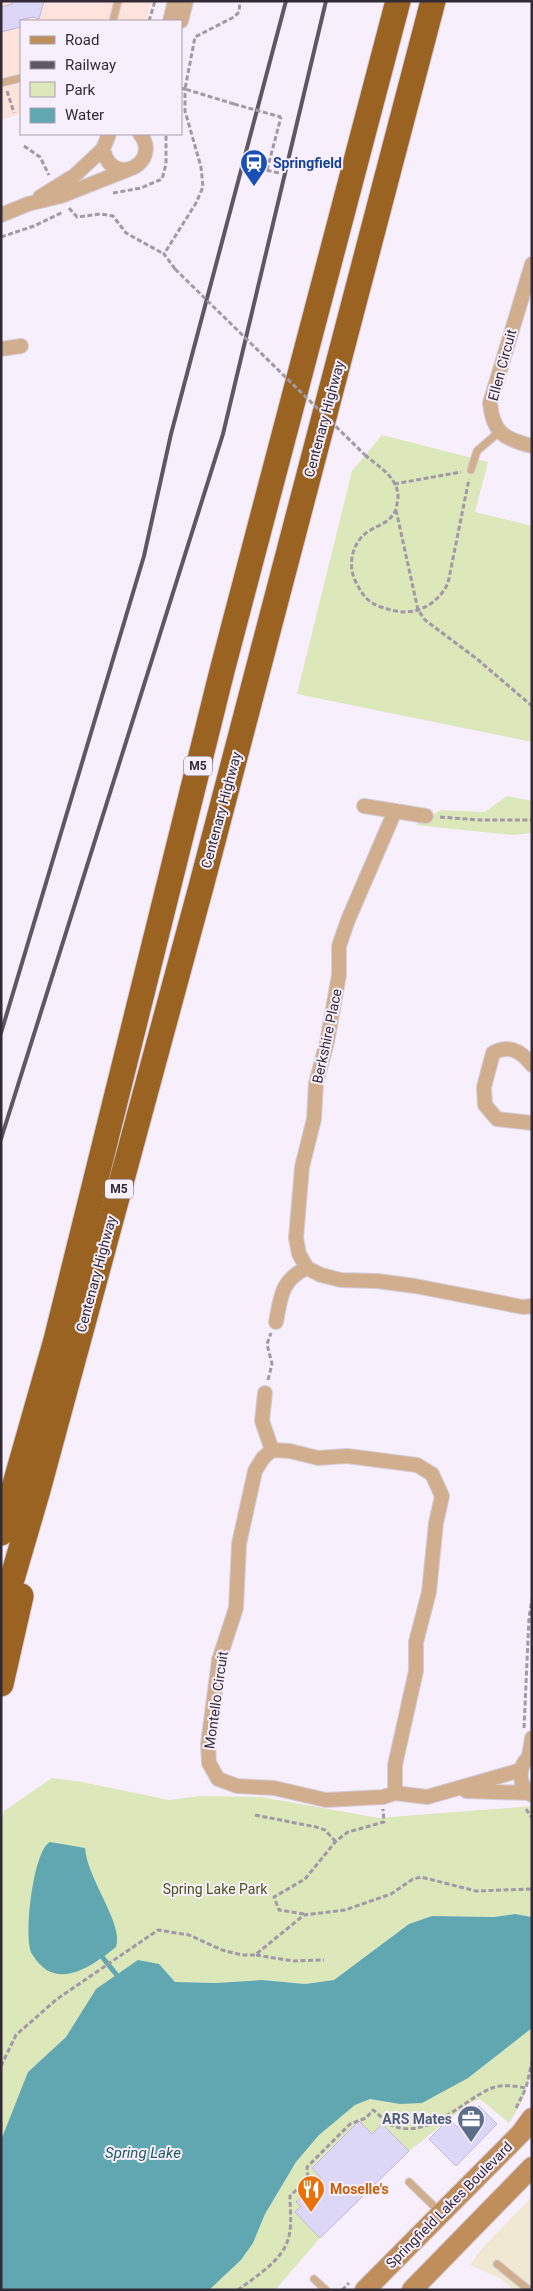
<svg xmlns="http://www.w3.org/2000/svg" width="533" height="2291" viewBox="0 0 533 2291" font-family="Roboto,sans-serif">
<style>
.commercial{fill:#f1e8d3}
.education{fill:#fce3db}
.green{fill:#dce7ba}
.water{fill:#60a7b1}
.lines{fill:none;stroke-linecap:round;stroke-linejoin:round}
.stream{stroke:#60a7b1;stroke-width:5}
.building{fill:#dcd6f7;stroke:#beb8db}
.lane-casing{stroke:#d5ccd9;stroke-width:9}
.street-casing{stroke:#d5ccd9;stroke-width:16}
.secondary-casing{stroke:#d5ccd9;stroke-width:22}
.highway-casing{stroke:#d5ccd9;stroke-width:27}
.path{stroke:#a299a6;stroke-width:3;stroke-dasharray:5 2.5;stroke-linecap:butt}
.lane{stroke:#d1af8e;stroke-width:7}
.street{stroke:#d1af8e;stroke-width:14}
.secondary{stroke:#bf8e5a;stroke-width:20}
.highway{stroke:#9b6321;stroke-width:25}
.rail{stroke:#605764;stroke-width:4}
.path-bridge{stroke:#a299a6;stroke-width:3;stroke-dasharray:5 2.5;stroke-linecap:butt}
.labels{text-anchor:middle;stroke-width:4;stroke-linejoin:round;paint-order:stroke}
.shield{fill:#f8effc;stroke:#6e6572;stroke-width:1}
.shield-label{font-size:12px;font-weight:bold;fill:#332a37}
.transit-label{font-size:14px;font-weight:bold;fill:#164399;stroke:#f8effc;text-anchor:start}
.street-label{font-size:14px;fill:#332a37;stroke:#f8effc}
.park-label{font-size:14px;fill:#4b551b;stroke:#f8effc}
.service-label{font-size:14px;font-weight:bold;fill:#4e5e75;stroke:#f8effc;text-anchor:end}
.food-label{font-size:14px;font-weight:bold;fill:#c56008;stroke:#f8effc;text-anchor:start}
.water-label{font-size:15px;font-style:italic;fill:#1f5c64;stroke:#f8effc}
</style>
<rect width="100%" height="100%" fill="#f8effc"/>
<polygon class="commercial" points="532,2197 532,2290 513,2290 501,2279 470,2265 482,2248"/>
<polygon class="education" points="1,1 152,1 146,21 21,21 21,114 1,120"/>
<g class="green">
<polygon points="382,435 488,462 475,512 532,526 532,742 297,694 352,471"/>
<polygon points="507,796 532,801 532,833 513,835 415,825 441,810 485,812"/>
<polygon points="52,1778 82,1782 169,1800 200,1796 261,1797 379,1818 532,1806 532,1917 515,1914 494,1917 432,1916 409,1924 334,1980 305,1984 262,1980 216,1983 175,1982 159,1964 96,1989 66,2037 28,2072 1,2140 1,1821 4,1811"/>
<path d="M532,2028C532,2071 533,2087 509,2123L480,2099L468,2104L409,2151L372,2134L359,2121L312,2167L321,2178L296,2202L301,2206L295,2212L320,2238L275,2290H209L241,2260L253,2243L265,2214L296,2162L319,2135L355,2105L370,2099L384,2101L468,2078Z"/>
</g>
<g class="water">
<path d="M50,1842L85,1848C87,1879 124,1924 116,1947C91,1967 55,1993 32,1954C23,1938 33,1850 50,1842Z"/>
<polygon points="515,1914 532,1917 532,2028 468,2078 422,2103 400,2104 370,2099 355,2105 319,2135 296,2162 265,2214 253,2243 241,2260 209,2290 1,2290 1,2140 28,2072 66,2037 96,1989 138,1960 159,1964 175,1982 216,1983 262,1980 305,1984 334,1980 409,1924 432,1916 494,1917"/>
</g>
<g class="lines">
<polyline class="stream" points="103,1958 116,1974"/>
</g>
<g class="building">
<polygon points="13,1 44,1 39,19 33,17 20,20 21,27 1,32 1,7 12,4"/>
<polygon points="479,2106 497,2124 456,2166 429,2139 449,2119 457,2127"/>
<polygon points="359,2121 372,2134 382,2124 409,2151 320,2238 295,2212 301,2206 296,2202 321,2178 312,2168"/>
</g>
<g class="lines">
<g class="lane-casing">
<g id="lane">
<polyline points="113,21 118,1"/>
<polyline points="1,83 21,78"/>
<polyline points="471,470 477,451 499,432"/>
<polyline points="409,2182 441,2213"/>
<polyline points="497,2264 529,2290"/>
<polyline points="314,2279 326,2290"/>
</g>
</g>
<g class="street-casing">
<g id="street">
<polyline points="170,21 175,1"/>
<polyline points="181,21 186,1"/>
<path d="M109,134L103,149C112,190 163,162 140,134"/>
<polyline points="40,197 74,176 103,149"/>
<polyline points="1,215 28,204 61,196 127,170"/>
<path d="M532,264L490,403C493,433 504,439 532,446"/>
<polyline points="1,349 21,346"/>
<polyline points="364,806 426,816"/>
<polyline points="395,811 348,920 339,946 339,975 327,1042 316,1083 314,1119 302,1167 296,1238 299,1254 307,1268 321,1275 341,1280 377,1281 415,1286 523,1307 532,1306"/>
<path d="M532,1065C521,1051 509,1044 493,1053L484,1087L485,1105L497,1119L532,1123"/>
<path d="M276,1322C281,1296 281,1280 307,1268"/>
<polyline points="265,1393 262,1421 272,1450"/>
<path d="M532,1755C517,1765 517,1785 532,1795"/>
<polyline points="529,1756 532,1738"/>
<polyline points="466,1791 528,1793"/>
<polyline points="395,1793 395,1765 416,1671 416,1642 429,1592 436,1523 442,1496 432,1474 417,1465 347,1456 318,1458 290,1451 272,1450 263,1458 255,1471 239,1544 236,1608 219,1660 208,1744 209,1763 218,1779 237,1786 274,1788 326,1800 383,1797 395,1793 427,1797 521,1770"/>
</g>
</g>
<g class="secondary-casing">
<g id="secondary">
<polyline points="365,2290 521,2133 532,2118"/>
<polyline points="412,2290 532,2167"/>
</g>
</g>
<g class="highway-casing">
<g id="highway">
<polyline points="1,1533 56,1340 222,671 398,1"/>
<polyline points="1,1617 38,1490 201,887 433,1"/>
<polyline points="1,1684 21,1596"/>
</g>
</g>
<g class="path">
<polyline points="149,21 155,1"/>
<polyline points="7,91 14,113"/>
<polyline points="234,104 185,89 195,37 234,17 239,12 240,1"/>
<polyline points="24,146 40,157 49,175"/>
<polyline points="252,167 279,173"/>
<polyline points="267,170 281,117"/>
<polyline points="113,193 141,188 162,179 166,164 166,134"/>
<polyline points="69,208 77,217 100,214 113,216 126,233 164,254"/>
<polyline points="1,237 34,226 63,212"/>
<polyline points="175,269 164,254 196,203 203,187 201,167 185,111 185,89 181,88"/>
<path d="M365,455C378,466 399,478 398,498C397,504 396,512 392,516C386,524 374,527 366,533C351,545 347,568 357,584C362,595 369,603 381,607C393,611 405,614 418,610C432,605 442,596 448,583L469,479"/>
<polyline points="394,484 461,472"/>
<polyline points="396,510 418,610 425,620 477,659 532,706"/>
<polyline points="440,817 479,820 532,820"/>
<polyline points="268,1380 272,1364 267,1344 271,1333"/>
<polyline points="524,1728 529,1618 532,1599"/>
<polyline points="526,1809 532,1818"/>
<polyline points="255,1815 316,1827 325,1830 335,1841"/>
<polyline points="304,1914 279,1910 274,1897 305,1879 336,1841 348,1832 384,1822 383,1809"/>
<polyline points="256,1955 293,1961 324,1960"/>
<polyline points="1,2066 16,2035 57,1999 158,1930 189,1935 222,1950 242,1955 255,1955 304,1915 345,1910 391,1894 413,1879 421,1877 476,1891 532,1889"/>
<polyline points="516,2108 526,2088"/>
<path d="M238,2290C256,2276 284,2260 289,2236C292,2224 290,2209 290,2196L308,2179L307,2167L350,2124L366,2118L373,2110C379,2114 385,2122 391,2125C428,2141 461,2101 492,2088C503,2084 515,2086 526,2088L532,2062"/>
<polyline points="342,2290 349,2283"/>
</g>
<use href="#lane" class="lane"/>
<use href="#street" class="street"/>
<use href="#secondary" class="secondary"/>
<use href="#highway" class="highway"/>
<g class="rail">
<polyline points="1,1033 144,556 171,434 286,1"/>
<polyline points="1,1139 223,434 326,1"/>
</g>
<g class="path-bridge">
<polyline points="234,104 281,117"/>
<polyline points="175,269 365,455"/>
</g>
</g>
<defs>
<g id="station-pin" transform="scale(1.4375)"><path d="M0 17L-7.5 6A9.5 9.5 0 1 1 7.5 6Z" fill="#1a4fb4" stroke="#f8effc"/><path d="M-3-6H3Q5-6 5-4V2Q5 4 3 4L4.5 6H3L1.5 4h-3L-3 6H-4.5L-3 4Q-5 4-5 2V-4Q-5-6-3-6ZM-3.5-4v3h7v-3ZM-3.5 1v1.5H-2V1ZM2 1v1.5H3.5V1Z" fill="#fff"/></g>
<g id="office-pin" transform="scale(1.4375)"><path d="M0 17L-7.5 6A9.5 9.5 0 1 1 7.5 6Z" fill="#5c6f8a" stroke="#f8effc"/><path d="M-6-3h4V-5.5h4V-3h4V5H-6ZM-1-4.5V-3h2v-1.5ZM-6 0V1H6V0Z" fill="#fff"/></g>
<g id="restaurant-pin" transform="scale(1.4375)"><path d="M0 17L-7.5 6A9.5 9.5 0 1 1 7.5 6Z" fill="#e8710a" stroke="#f8effc"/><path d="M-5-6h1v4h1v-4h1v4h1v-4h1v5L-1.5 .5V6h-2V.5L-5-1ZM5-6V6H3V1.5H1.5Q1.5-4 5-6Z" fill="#fff"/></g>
</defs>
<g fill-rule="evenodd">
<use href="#station-pin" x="254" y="163"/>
<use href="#office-pin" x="471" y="2119"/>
<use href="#restaurant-pin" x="311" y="2189"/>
</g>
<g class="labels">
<g class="shield">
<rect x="184" y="756.5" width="28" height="19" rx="4"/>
<rect x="105" y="1179.5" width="28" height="19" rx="4"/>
</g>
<g class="shield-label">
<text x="198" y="770">M5</text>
<text x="119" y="1193">M5</text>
</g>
<g class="transit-label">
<text x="273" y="168">Springfield</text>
</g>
<g class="street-label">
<text transform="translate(502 365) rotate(-75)" y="5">Ellen Circuit</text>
<text transform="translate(324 419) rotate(-75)" y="5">Centenary Highway</text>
<text transform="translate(221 810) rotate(-75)" y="5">Centenary Highway</text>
<text transform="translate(327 1036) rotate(-78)" y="5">Berkshire Place</text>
<text transform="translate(96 1274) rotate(-75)" y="5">Centenary Highway</text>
<text transform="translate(216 1700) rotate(-82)" y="5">Montello Circuit</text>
<text transform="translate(449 2205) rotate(-45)" y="5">Springfield Lakes Boulevard</text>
</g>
<g class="park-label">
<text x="215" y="1894">Spring Lake Park</text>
</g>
<g class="service-label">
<text x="452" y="2124">ARS Mates</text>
</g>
<g class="food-label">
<text x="330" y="2194">Moselle's</text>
</g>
<g class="water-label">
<text x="143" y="2158">Spring Lake</text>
</g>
</g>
<rect width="533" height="2291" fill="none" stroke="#332a37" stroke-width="5"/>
<rect x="20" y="20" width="162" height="115" fill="#f8effc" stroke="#a9a0ad"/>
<rect x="30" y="36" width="25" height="8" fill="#bf8e5a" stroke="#a9a0ad"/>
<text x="65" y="45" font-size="15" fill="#332a37">Road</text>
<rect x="30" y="61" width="25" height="8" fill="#605764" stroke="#a9a0ad"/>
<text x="65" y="70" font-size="15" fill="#332a37">Railway</text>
<rect x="30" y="82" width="25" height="15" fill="#dce7ba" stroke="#a9a0ad"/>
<text x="65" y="95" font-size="15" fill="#332a37">Park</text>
<rect x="30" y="108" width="25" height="15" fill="#60a7b1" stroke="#a9a0ad"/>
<text x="65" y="120" font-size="15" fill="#332a37">Water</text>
</svg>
